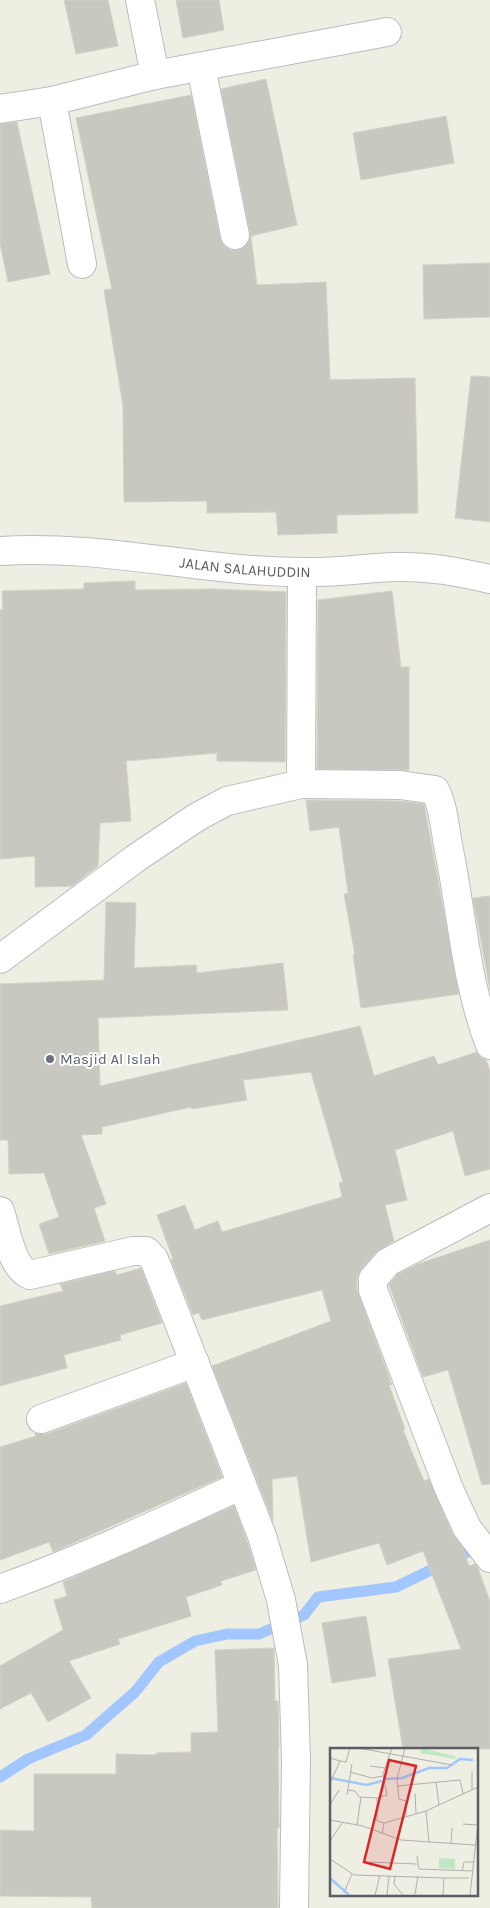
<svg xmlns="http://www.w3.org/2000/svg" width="490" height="1908" viewBox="0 0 490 1908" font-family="Karla,sans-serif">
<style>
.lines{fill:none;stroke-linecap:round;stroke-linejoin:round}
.stream{stroke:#a2c7ff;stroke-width:11}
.building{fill:#c9c8c0;stroke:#d3d1c1}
.minor-casing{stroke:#bbbcc2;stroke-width:30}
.minor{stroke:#fff;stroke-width:28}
.worship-dot{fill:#6b7280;stroke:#fff;stroke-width:2}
.labels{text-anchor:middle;stroke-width:4;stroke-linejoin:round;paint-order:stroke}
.street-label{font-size:15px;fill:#5b5e64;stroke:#fff}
.worship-label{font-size:15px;fill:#5b616d;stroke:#fff;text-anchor:start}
.inset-river{fill:none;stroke:#a2c7ff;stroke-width:2.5}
.inset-road{fill:none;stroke:#afb0ac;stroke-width:1}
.view{fill:#d62828;fill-opacity:0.15;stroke:#d62828;stroke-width:2.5}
.inset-edge{fill:none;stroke:#5b5e64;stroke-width:2.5}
</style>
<rect width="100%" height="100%" fill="#eeeee3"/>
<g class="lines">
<polyline class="stream" points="0,1777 28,1759 86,1735 135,1692 159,1662 195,1641 227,1634 259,1634 304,1615 318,1597 396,1587 482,1545"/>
</g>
<g class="building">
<polygon points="64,0 108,0 118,46 76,54"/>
<polygon points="176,0 219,0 224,30 183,38"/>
<polygon points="266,79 297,225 251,236 257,285 326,282 330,380 415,378 418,513 337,515 337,533 278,535 276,512 207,513 207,501 124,502 123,406 104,290 112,289 76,118 191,95 220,238 224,246 231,250 238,250 246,246 250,239 250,232 221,89"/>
<polygon points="446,116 454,163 361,180 353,133"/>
<polygon points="17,122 50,274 8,282 0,243 0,124"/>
<polygon points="490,263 490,317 424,319 423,265"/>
<polygon points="471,376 490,377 490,522 455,518"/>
<polygon points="135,581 135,590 214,589 286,592 285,762 217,761 217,753 126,761 131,821 100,823 98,866 72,886 35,887 35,856 0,859 0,610 3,610 2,591 84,589 84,583"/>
<polygon points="392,591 401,667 409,667 409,770 317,769 318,600"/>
<polygon points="306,800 399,801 424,804 459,994 361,1008 353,955 355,955 344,894 348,893 339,827 310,831"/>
<polygon points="490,896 490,990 473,898"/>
<polygon points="106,902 136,903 134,968 196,965 197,973 283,963 288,1010 98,1018 100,1086 360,1026 374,1076 434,1056 438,1065 477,1052 480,1057 486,1060 490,1071 490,1169 465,1176 453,1131 395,1150 407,1200 385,1205 394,1241 377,1251 361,1269 357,1279 357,1290 392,1385 389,1385 405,1429 403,1430 424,1481 429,1479 453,1535 462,1547 469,1566 475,1564 478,1568 490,1602 490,1749 403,1749 388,1659 461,1649 423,1551 387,1565 379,1543 311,1562 297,1476 272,1479 273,1521 212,1366 331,1321 322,1290 202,1320 199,1313 193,1315 171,1260 173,1259 157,1215 185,1205 195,1230 218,1221 222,1232 342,1197 339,1183 343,1182 311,1072 243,1080 247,1100 192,1109 191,1107 102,1127 102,1134 81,1135 106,1204 94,1208 105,1241 49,1254 39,1224 59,1217 44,1173 9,1174 8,1140 0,1140 0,984 104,980"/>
<polygon points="490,1240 490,1484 482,1485 448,1370 423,1377 389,1285 398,1274 418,1264"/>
<polygon points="141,1268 162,1323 120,1335 121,1340 64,1355 67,1368 0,1386 0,1306 63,1291 60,1284 115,1271 117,1275"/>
<polygon points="186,1383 222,1477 53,1552 49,1542 0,1560 0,1447 36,1436 35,1433 46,1434"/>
<polygon points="234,1506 247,1541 256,1570 221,1581 222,1585 186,1597 191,1616 118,1639 120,1644 69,1661 91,1698 48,1722 31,1693 0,1709 0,1666 63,1630 54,1600 67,1596 63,1582"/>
<polygon points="366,1616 376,1676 332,1683 322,1623"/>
<polygon points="274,1648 275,1701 278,1701 279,1747 278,1747 279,1828 277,1828 278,1908 92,1908 91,1897 0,1896 0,1830 34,1831 34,1774 116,1774 116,1754 156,1755 156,1753 191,1752 191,1733 218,1732 215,1650"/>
</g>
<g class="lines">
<g class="minor-casing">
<g id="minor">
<polyline points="140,0 155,75"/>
<polyline points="201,67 235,235"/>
<polyline points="52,101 82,264"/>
<polyline points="0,109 52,101 155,75 387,32"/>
<path id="s1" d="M0,551C101,544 201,572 302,572C333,573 365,568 396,567C428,566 459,572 490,579"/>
<path d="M301,784L400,785L435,790C444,807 445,832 449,850C462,915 466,983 490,1045"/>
<polyline points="0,959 136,858 197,817 227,801 301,784 302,572"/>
<polyline points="490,1208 388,1262 373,1279 373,1290 449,1489 467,1528 490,1558"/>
<path d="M0,1211C6,1229 11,1268 30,1275L133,1251H146L154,1259L262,1536L281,1600L293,1665L296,1760L294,1908"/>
<polyline points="41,1419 195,1363"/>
<path d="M0,1589C83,1559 162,1522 242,1485"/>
</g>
</g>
<use href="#minor" class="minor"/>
</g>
<circle class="worship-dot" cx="50" cy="1059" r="5"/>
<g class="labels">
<g class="street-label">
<text dy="5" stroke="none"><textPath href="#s1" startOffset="246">JALAN SALAHUDDIN</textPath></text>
</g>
<g class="worship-label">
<text x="60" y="1064">Masjid Al Islah</text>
</g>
</g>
<g transform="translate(330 1748)">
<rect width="148" height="148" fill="#eeeee3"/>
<path d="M91,0L125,8L126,11L90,5Z" fill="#bee7c5"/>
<path d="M109,110L125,111V121L109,120Z" fill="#bee7c5"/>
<path class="inset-river" d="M0,30L37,37L52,33M56,31L72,30L99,20H117L130,11L143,12M0,130L19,147"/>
<path class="inset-road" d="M28,0L122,17M75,0L67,31L69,51L76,53V68M0,10L10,13L0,35M10,13L16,14L20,0M40,18L55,20M20,24L42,30L53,28M106,34L109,57M67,38L130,32L133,45M142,41V23M17,42L25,43L29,49L47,50M85,45L86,65M17,47L22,16M0,57L9,42M96,63L99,95M0,72L33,78L71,92L145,97M54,75L47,73V50L57,47L53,26L62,0M133,76L148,77M27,77L31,49M52,86L54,75L96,63L148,39M0,93L12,75M121,96L122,80M87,108L89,121L143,123M0,111L24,127L114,130M40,114L87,116M132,123L134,114H144M65,128L64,136L73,147M15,142L22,126M85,146L88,128M45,147L50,127M57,147L59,128M113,147L114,130H139M140,147L148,76"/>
<path class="view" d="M59,12L86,18L60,121L34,114Z"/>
<rect width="148" height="148" class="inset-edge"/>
</g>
</svg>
